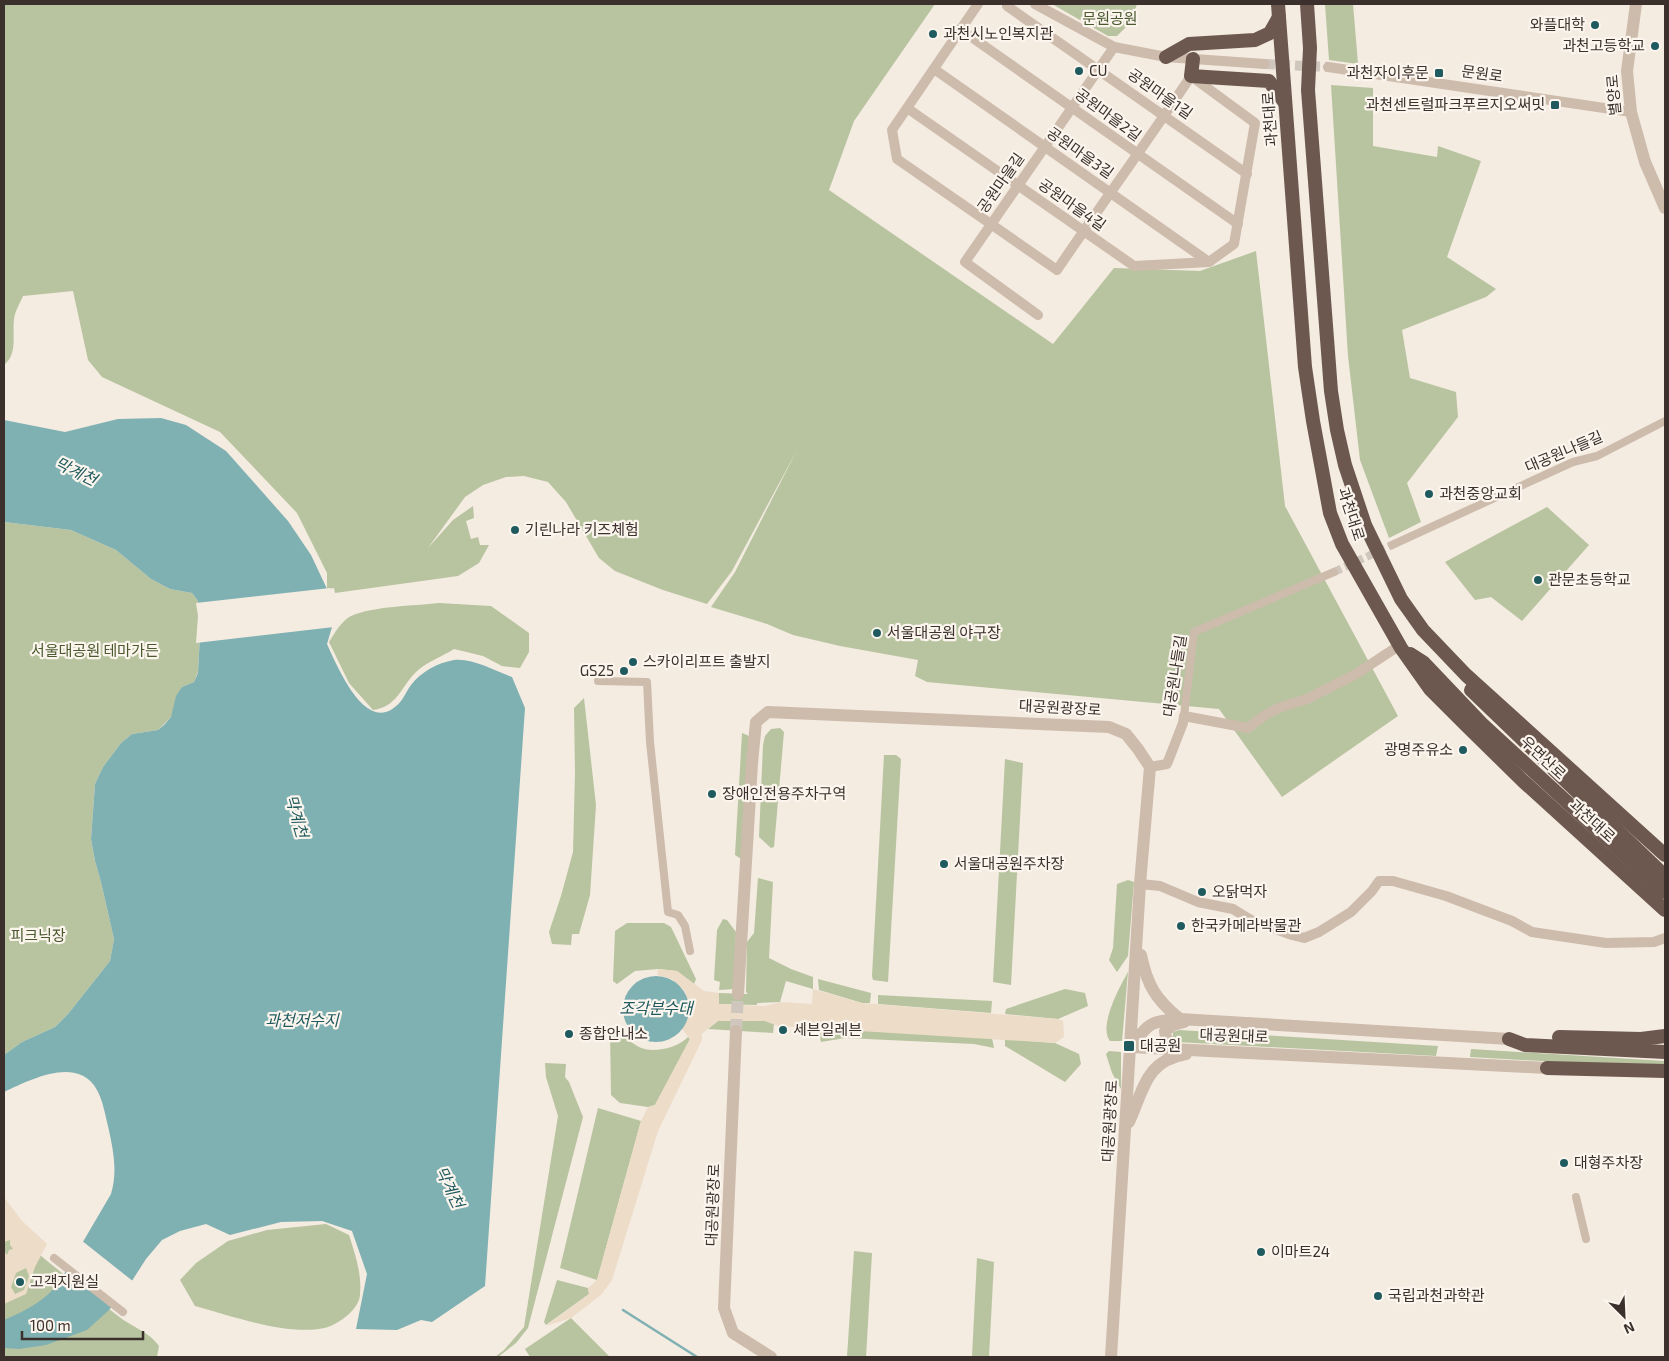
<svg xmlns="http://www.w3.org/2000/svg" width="1669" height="1361" viewBox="0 0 1669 1361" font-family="'Exo 2','Noto Sans KR',sans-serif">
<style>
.green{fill:#b8c4a0}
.plaza{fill:#ecdcc8;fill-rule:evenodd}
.water{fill:#7fb0b2}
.pier{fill:#f4ebe1}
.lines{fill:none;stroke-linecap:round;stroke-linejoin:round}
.stream{stroke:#7fb0b2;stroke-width:2.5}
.pedestrian-tunnel{stroke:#cfc6bd;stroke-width:8;stroke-dasharray:8 4;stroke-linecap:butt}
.minor-tunnel{stroke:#cfc6bd;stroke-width:10;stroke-dasharray:10 5;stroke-linecap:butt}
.tertiary-tunnel{stroke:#cfc6bd;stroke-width:12;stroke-dasharray:12 6;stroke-linecap:butt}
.pedestrian{stroke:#cdbbac;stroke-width:8}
.minor{stroke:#cdbbac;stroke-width:10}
.tertiary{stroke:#cdbbac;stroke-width:12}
.trunk{stroke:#6c584f;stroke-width:14}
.poi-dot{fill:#1f5a5e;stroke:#fbf5ee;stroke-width:2}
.labels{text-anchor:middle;stroke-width:4.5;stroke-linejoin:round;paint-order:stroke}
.park-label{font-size:15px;fill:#4a5a2e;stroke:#fbf5ee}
.poi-label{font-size:15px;fill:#3b302b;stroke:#fbf5ee;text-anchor:start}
.street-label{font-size:15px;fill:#3b302b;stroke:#fbf5ee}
.water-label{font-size:16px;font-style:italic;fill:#1f5a5e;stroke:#fbf5ee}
</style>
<rect width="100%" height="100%" fill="#f4ebe1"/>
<g class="green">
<path d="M4,4H935L854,121L829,190L1053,344L1114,268L1200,271L1256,251L1285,506L1398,716L1282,797L1219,709L927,682L915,676L918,660L840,646L793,635L767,624L711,607L735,572L797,450L732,571L707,604L663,590L615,571L599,558L566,502L548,482L524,476L506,477L483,485L465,497L428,548L453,520L473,506L474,518L466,521L471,539L478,537L480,545H489L479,563L458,576L335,593L334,588L327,589V573L297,513L220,432L102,377L88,360L73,291L23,296C20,303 15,311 14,319C12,335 18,354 4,365Z"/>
<polygon points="1052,4 1137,4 1131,22 1117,36 1108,36"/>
<polygon points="1325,4 1353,4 1358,64 1329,60"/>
<polygon points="1331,85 1373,88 1373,146 1437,157 1438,146 1481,161 1447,257 1496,289 1486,297 1402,330 1410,378 1456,392 1458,417 1407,483 1421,522 1389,538 1360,460 1348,356"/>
<polygon points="1547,507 1589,545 1522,621 1491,597 1475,600 1445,562"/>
<polygon points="4,522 71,530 116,550 151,579 170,589 192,593 198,601 201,616 198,672 194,682 182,687 171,717 158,730 132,734 121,743 103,767 95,784 91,839 95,861 101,882 114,939 110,961 68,1014 55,1027 22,1042 4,1055"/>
<path d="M439,603L491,606L529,633V652L520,668L502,666L483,656L454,649C443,656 425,663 416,672C401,687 397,707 373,710L349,683L329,642C334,634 342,620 351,616C374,606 413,606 439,603Z"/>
<polygon points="584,698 596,805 590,895 579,934 572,934 571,945 552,944 549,932 561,896 573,852 575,772 574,708"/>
<polygon points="780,728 784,732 774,847 771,848 759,837 763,745 765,736 771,729"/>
<polygon points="742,733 749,736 743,860 735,855"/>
<polygon points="884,755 896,755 901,759 888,982 873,980 872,976"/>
<polygon points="1005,759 1023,763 1011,985 993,982"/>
<polygon points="758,878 773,882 769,958 791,969 813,977 813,989 786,981 780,1002 758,1003 756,1005 719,1004 719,993 748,994 746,992 747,942 754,933"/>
<polygon points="1128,880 1134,882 1128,956 1117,972 1109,960 1113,948 1117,884"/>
<polygon points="723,919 727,920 736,932 734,989 719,990 720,982 714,980 717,930"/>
<polygon points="627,923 664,923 671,927 696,979 694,984 677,971 658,969 635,971 617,984 613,981 615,931"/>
<path d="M1128,972L1122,1041H1110C1098,1026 1120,986 1128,972Z"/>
<polygon points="818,979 871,993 870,1003 862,1003 819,990"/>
<polygon points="1065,989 1085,993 1088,1006 1058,1019 1005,1014 1006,1009"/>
<polygon points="878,995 992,1001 991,1013 878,1004"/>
<polygon points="718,1021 765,1021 774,1024 773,1033 708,1029"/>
<polygon points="818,1028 992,1038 994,1048 974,1044 845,1038 821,1042"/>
<path d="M616,1029C623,1035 631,1043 639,1047C652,1054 678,1048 688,1037L690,1039L655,1105L648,1107L620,1103L611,1095L610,1032Z"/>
<polygon points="1179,1030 1438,1046 1436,1056 1177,1042 1173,1038 1173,1032"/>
<polygon points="1005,1039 1055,1043 1079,1054 1081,1064 1065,1082 1005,1046"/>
<polygon points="1471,1049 1665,1061 1665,1068 1470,1057"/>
<polygon points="1109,1051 1121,1052 1121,1089 1112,1073 1106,1054"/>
<polygon points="545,1063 566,1064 565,1077 569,1082 583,1117 528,1328 516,1343 498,1357 495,1357 504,1350 524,1327 558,1116 546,1077"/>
<polygon points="598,1108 641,1121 597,1280 560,1268"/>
<path d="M4,1221C39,1258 82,1288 122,1319C134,1327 151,1334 159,1346L157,1357H4Z"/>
<path d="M326,1224L349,1235C355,1254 362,1274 360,1294C360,1302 354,1309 349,1314C341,1321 330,1328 319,1329C281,1334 232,1316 195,1306L180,1280L196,1263L228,1241L267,1230Z"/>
<polygon points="854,1251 872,1253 866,1357 847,1357"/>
<polygon points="977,1258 994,1262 989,1357 972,1357"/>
<polygon points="557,1280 588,1288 589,1294 546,1325 544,1322"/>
<polygon points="571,1318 610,1357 530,1357 525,1349"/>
</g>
<g class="plaza">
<polygon points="658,969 677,971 704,991 719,993 719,1004 765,1006 780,1002 812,1004 813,989 862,1003 1058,1019 1063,1021 1064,1037 1055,1043 778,1026 765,1021 717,1021 702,1034 702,1040 658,1131 612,1280 601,1295 571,1318 546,1326 589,1294 588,1288 597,1280 641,1121 648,1107 655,1105 690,1039 682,1029 688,1018 690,1007 684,990 672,979 657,975"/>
<path d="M4,1197L22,1221L47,1244L35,1267L26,1294L4,1304V1251L7,1255L9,1250L13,1249L10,1245V1240L4,1242ZM26,1268L29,1276L24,1290L15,1294L11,1287L16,1273Z"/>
</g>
<g class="water">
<path d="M161,418L186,425L226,451L288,521L311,555L328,591L332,627L327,644C338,668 368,741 401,701C405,696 407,690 411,685C421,672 437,663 454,660C473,658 495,671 512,677L525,708L485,1286L432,1322L421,1320L397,1330L356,1329L367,1274L352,1231L322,1221L281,1222L230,1235L206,1224L180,1231L162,1240L146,1259L128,1287L109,1310L87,1330L46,1345L19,1349L4,1348V1320C25,1311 47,1300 60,1281L111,1194C118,1171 113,1149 108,1126C105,1114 103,1101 97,1090C78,1055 30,1080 4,1092V1055L22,1042L55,1027L68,1014L110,961L114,939L101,882L95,861L91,839L95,784L103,767L121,743L132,734L158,730L164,725L171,717L176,696L182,687L194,682L198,673L201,616L198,601L192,593L170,589L151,579L116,550L71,530L4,522V420L65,432L118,419Z"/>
<circle cx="656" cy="1009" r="33"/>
</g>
<g class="pier">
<polygon points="330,588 334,627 196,643 198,616 196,603"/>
<polygon points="81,1240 134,1282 116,1306 66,1267"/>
</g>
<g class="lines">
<polyline class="stream" points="623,1310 697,1357"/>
<polyline class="pedestrian-tunnel" points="1334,572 1392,545"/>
<polyline class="minor-tunnel" points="1265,64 1328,67"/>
<polyline class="tertiary-tunnel" points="736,1031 738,994"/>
<g class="pedestrian">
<polyline points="1392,545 1573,462 1597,456 1665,421"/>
<polyline points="598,681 647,682 650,742 668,912 678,915 685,926 690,951"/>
<polyline points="1184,716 1194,632 1334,572"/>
<polyline points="1576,1197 1586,1239"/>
<polyline points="54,1258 123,1312"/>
</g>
<g class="minor">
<polyline points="1007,4 1007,6 1247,174"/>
<polyline points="1035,4 1114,47 1166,57 1265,64"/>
<polyline points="960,29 1238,224"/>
<polyline points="1328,67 1631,112"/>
<polyline points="934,69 1209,262"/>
<path d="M907,108L1134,266L1209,262L1234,244L1255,123L1191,76C1147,142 1101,205 1057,270L897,159L892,130L978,4"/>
<polyline points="1038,315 965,262 1114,47"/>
<polyline points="1150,767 1167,764 1183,723 1184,716 1248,728 1265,715 1281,707 1307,699 1356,674 1400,645"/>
<polyline points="1140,884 1160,886 1198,902 1233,909 1251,920 1292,935 1304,938 1319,932 1351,912 1372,891 1379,881 1393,881 1446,896 1512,921 1532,932 1606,943 1654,942 1665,938"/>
</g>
<g class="tertiary">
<polyline points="1636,4 1627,71 1631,112 1645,162 1665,208"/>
<path d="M1141,955C1147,985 1156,1000 1180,1019"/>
<polyline points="738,994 752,763 756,722 768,712 1109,727 1126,734 1138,749 1150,767 1140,884 1111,1357"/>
<polyline points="736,1031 724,1308 733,1333 771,1357"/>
<path d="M1132,1046C1148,1023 1151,1021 1180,1019L1509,1039"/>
<polyline points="1131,1047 1547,1068"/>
<polyline points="1179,1051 1166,1038 1165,1031 1173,1025 1184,1022"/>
<path d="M1129,1122C1144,1090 1145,1061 1186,1054"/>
</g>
<g class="trunk">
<polyline points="1278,4 1305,367 1313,421 1330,513 1342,544 1401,648 1430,689 1466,725 1523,781 1665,910"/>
<polyline points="1307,4 1310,48 1308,90 1331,391 1337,430 1345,465 1365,525 1401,599 1423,630 1466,675 1665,855"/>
<polyline points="1166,57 1189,44 1255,40 1270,33 1279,17"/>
<polyline points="1193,59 1191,76 1269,81 1285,103"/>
<polyline points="1410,654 1424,663 1483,725 1665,892"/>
<polyline points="1471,690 1665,876"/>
<polyline points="1559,1037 1641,1039 1665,1036"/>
<polyline points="1509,1039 1525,1045 1665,1052"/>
<polyline points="1547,1068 1665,1071"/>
</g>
</g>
<g class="poi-dot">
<circle cx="1595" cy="25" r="5"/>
<circle cx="933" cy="34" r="5"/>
<circle cx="1655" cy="46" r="5"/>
<circle cx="1079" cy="71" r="5"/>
<rect x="1434" y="68" width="10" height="10" rx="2.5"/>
<rect x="1550" y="100" width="10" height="10" rx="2.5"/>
<circle cx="1429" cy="494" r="5"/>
<circle cx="515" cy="530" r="5"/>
<circle cx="1538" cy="580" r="5"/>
<circle cx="877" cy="633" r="5"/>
<circle cx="633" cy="662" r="5"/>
<circle cx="624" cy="671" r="5"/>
<circle cx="1463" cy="750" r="5"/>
<circle cx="712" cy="794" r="5"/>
<circle cx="944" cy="864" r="5"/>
<circle cx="1202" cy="892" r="5"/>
<circle cx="1181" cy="926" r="5"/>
<circle cx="783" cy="1030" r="5"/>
<circle cx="569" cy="1034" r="5"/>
<rect x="1123" y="1040" width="12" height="12" rx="2.5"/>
<circle cx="1564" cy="1163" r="5"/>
<circle cx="1261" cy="1252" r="5"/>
<circle cx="20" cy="1282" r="5"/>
<circle cx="1378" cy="1296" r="5"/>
</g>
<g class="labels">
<g class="park-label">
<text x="1110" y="24">문원공원</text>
<text x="95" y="656">서울대공원 테마가든</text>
<text x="38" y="941">피크닉장</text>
</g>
<g class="poi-label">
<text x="1585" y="30" text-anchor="end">와플대학</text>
<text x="943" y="39">과천시노인복지관</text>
<text x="1645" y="51" text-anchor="end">과천고등학교</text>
<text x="1089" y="76">CU</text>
<text x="1429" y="78" text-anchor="end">과천자이후문</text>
<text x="1545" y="110" text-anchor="end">과천센트럴파크푸르지오써밋</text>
<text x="1439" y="499">과천중앙교회</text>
<text x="525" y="535">기린나라 키즈체험</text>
<text x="1548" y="585">관문초등학교</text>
<text x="887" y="638">서울대공원 야구장</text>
<text x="643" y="667">스카이리프트 출발지</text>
<text x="614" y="676" text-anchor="end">GS25</text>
<text x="1453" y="755" text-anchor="end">광명주유소</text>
<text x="722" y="799">장애인전용주차구역</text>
<text x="954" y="869">서울대공원주차장</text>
<text x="1212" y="897">오닭먹자</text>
<text x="1191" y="931">한국카메라박물관</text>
<text x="793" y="1035">세븐일레븐</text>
<text x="579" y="1039">종합안내소</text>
<text x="1140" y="1051">대공원</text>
<text x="1574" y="1168">대형주차장</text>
<text x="1271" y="1257">이마트24</text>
<text x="30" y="1287">고객지원실</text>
<text x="1388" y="1301">국립과천과학관</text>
</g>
<g class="street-label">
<text transform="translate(1482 74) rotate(8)" y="5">문원로</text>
<text transform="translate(1160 94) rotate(35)" y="5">공원마을1길</text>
<text transform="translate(1614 95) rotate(-95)" y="5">별양로</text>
<text transform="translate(1108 115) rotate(36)" y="5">공원마을2길</text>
<text transform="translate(1270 119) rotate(-94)" y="5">과천대로</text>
<text transform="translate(1080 153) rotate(35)" y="5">공원마을3길</text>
<text transform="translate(1001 183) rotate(-55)" y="5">공원마을길</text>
<text transform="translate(1072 205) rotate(35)" y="5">공원마을4길</text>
<text transform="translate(1564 452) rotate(-23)" y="5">대공원나들길</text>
<text transform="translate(1351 514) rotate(72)" y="5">과천대로</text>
<text transform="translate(1175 676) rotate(-81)" y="5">대공원나들길</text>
<text transform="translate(1060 708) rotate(3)" y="5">대공원광장로</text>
<text transform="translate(1543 758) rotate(43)" y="5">우면산로</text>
<text transform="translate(1592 821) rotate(42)" y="5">과천대로</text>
<text transform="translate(1234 1036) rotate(2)" y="5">대공원대로</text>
<text transform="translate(1110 1121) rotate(-87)" y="5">대공원광장로</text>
<text transform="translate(713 1205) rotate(-88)" y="5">대공원광장로</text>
</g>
<g class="water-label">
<text transform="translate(76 471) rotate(26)" y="6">막계천</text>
<text transform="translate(297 816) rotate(74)" y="6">막계천</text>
<text x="656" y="1014">조각분수대</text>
<text x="302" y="1026">과천저수지</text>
<text transform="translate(450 1187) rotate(64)" y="6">막계천</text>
</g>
</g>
<rect width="1669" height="1361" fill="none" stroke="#3b302b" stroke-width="10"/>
<g transform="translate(1624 1316) rotate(156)" stroke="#fbf5ee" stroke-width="4" paint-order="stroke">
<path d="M0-4L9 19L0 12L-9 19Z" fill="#3b302b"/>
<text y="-8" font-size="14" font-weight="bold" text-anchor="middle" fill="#3b302b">N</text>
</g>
<path d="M22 1331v8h121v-8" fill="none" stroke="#3b302b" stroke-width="2.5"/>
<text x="30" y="1331" font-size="15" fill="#3b302b" stroke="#fbf5ee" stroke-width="4" paint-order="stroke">100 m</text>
</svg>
